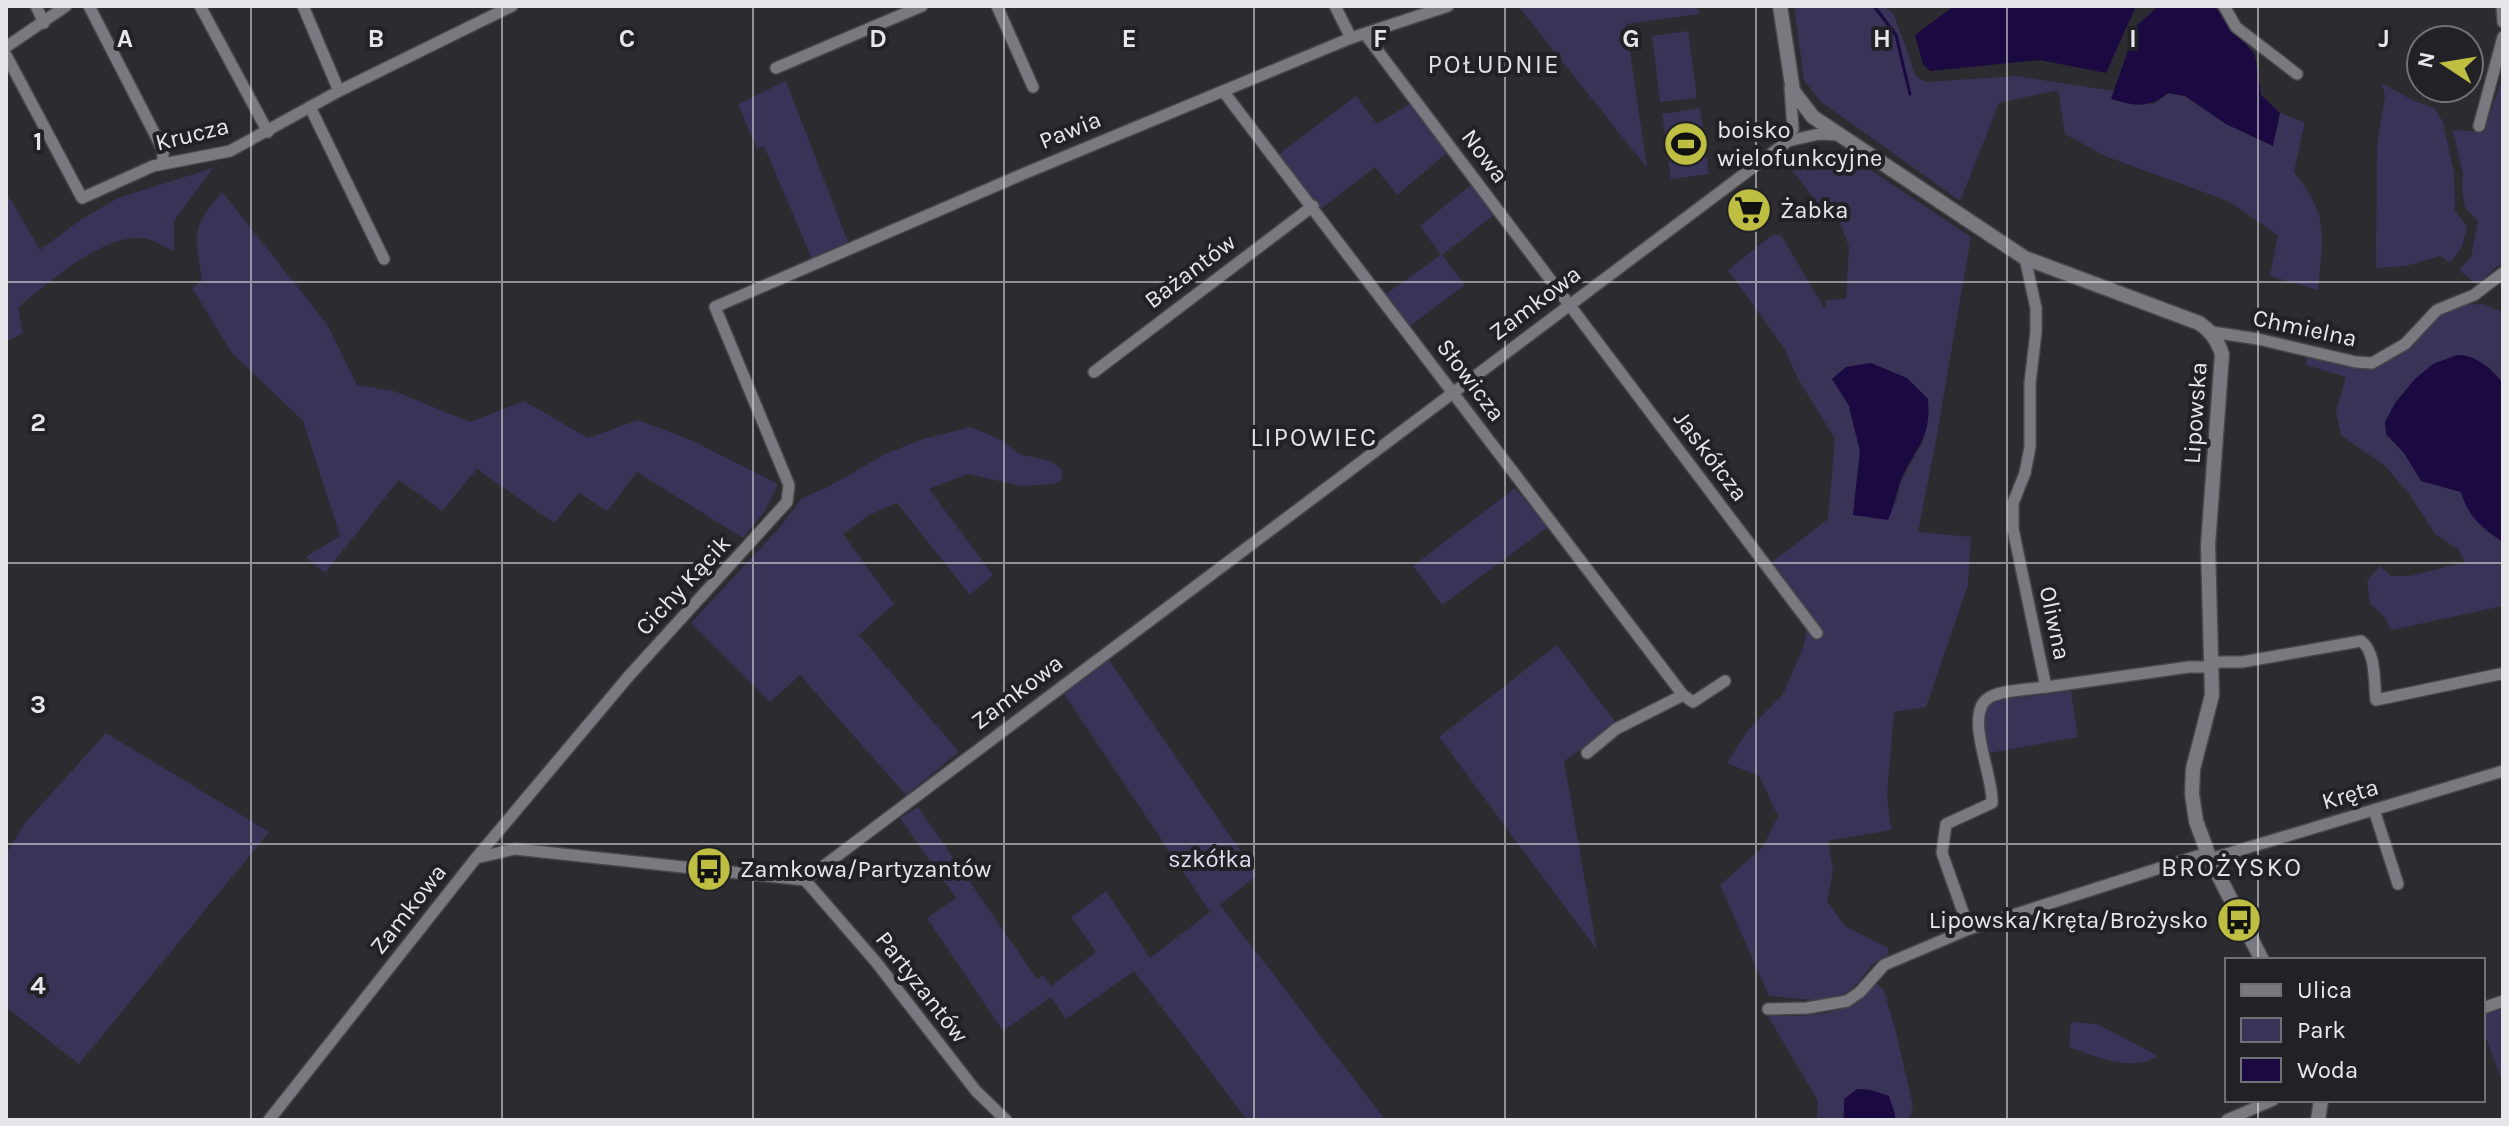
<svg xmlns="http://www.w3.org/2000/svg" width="2509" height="1126" viewBox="0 0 2509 1126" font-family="Karla,sans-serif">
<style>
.green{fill:#393357;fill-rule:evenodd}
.water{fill:#1b0941}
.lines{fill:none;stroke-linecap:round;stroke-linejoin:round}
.stream{stroke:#1b0941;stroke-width:3}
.minor-casing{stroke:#47464a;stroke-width:14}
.tertiary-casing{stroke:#47464a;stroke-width:17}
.minor{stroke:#79797f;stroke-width:11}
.tertiary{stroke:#79797f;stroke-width:14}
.grid{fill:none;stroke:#e7e6ea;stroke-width:2;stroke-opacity:0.55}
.labels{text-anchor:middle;stroke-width:8;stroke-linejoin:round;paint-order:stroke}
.street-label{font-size:24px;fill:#e7e6ea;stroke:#222126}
.poi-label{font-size:24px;fill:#e7e6ea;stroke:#222126;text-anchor:start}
.park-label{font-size:24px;fill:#deddef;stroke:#222126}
.neighbourhood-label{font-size:26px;letter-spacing:2px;fill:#e1e1e8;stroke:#222126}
.grid-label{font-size:26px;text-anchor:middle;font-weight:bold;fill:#e7e6ea;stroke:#222126;stroke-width:8;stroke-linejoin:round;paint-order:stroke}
</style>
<rect width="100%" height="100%" fill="#2b2b30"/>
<g class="green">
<polygon points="1518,6 1697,6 1699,14 1626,24 1647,168"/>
<path d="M1794,6H1885L1894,15L1916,76L1926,82L2016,76L2114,91L2112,99L2154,104L2168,93L2185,96L2226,124L2273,146L2280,113L2305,122L2294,172C2330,217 2323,236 2318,290L2270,276L2278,235L2228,201L2105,156L2065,134L2058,90L1999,103L1960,201L1820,101L1804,80Z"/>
<polygon points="1688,31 1697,98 1660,102 1652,36"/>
<polygon points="2503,76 2503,264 2496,267 2478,285 2459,270 2471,257 2478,221 2465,208 2462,187 2463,174 2453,130 2484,132"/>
<polygon points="786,81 848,242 812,259 764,146 757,149 738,104"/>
<polygon points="2382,83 2412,100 2434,108 2443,122 2454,174 2455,211 2467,227 2462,247 2450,263 2440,256 2406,266 2376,268 2377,145 2385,97"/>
<polygon points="1356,96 1377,124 1411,103 1447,153 1397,195 1375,167 1321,209 1278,155"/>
<polygon points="1700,108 1709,174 1671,179 1662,114"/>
<path d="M1816,159H1854L1971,237L1935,446L1918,532L1971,537L1968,585L1926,707L1894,712L1887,796L1891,830L1828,841L1833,870L1827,902L1845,926L1888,948L1889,955C1867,962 1866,979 1848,992C1829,1006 1792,997 1769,996L1720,885L1763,847L1778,816L1759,776L1727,763L1748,730L1783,694L1803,648L1810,613L1772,562L1828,519L1835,439L1797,377L1784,348L1728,270L1772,235H1781L1825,309L1826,300L1846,299L1849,247L1837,213L1822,209L1787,164ZM1849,406L1924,439L1900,483L1896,503L1853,515L1860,451Z"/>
<path d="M213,168L174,221V251C164,247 151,238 140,238C98,237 50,282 18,307L23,333L6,342V191L40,250L79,221L118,198Z"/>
<polygon points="1471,185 1494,215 1442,255 1465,285 1410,326 1386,294 1441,255 1420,226"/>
<path d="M222,192L327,324L357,385L394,391L470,422L524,401L588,438L638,420L691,440L778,484L765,511L743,538L637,472L607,511L579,493L554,523L477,469L442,511L399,480L325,573L306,557L340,536L303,421L232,353L192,288L202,281C195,232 190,230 222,192Z"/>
<polygon points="2484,304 2503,313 2503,383 2489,367 2386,434 2404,453 2421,481 2461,492 2487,531 2503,542 2503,606 2391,630 2384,616 2370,604 2367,581 2380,566 2391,576 2410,576 2465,562 2458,549 2435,534 2410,495 2385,466 2341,435 2336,411 2346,377 2306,365 2307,354 2367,367 2437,315 2456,305"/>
<polygon points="971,427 1001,440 1019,454 1050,461 1063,470 1061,480 1053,484 1021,486 968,474 929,489 993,575 970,595 897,503 869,515 843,534 894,604 859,635 959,752 906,795 800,675 770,702 691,623 780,527 802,498 828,487 885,454 923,439"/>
<polygon points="1515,488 1548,527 1442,605 1413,566"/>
<polygon points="1557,645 1617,724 1564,761 1597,950 1439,737"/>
<polygon points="1109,660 1257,875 1220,905 1383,1117 1372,1120 1247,1120 1134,971 1066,1019 1051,997 1003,1031 927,918 956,898 900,818 918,807 1037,979 1043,975 1051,986 1096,952 1071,917 1106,891 1150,958 1210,912 1064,694"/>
<path d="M2071,691L2078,737L1989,753C1984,734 1977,717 1992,701Z"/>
<polygon points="106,733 269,832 79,1064 6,1007 6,854 25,823"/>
<path d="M1876,983L1884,991L1896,1032L1913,1106L1909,1120H1895V1114L1842,1113L1844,1120H1817L1818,1101L1768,1016C1795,1016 1827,1017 1852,1005C1862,1001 1869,991 1876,983Z"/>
<polygon points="2503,1006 2503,1084 2483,1029 2483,1012"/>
<path d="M2071,1022L2097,1024L2158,1056C2131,1073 2097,1057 2069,1047Z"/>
</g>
<g class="water">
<polygon points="1954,6 2136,6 2106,73 2040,60 1930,71 1923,64 1915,35"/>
<path d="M2159,6H2214L2255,55L2261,95L2280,113L2273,146L2226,124L2185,96L2168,93C2148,109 2135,106 2111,99L2137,25Z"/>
<path d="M2457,355C2477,355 2490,368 2503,383V542C2482,528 2468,517 2461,492L2421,481L2404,453L2386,434L2385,422L2395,403L2415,379L2433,364Z"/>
<path d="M1871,363L1907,378L1928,399C1932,442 1913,448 1900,483C1895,495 1894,508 1888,520L1853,515L1860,451L1849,406L1832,379L1846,367Z"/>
<polygon points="1857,1089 1871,1090 1889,1096 1895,1114 1895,1120 1844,1120 1844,1099"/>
</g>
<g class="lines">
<polyline class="stream" points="1874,6 1896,35 1910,94"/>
<g class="minor-casing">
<g id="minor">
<polyline points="36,6 44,23"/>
<polyline points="89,6 163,150 163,163"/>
<polyline points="200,6 268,132"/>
<polyline points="303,6 339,91"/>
<polyline points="997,6 1033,87"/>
<polyline points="1335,6 1351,38"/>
<polyline points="2224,6 2236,27 2297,74"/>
<polyline points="2502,6 2503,22"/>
<polyline points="1365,34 1817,633"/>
<polyline points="6,47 66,6"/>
<polyline points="6,55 82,198 153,166 230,151 339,91 512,6"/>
<polyline points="776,68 922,6"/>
<polyline points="1790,88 1793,129"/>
<polyline points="1223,91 1683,695 1616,729 1587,753"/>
<polyline points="310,107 384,259"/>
<polyline points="2479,126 2503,37"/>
<polyline points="2212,332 2258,339 2356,362 2372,363 2405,344 2437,310 2474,295 2503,273"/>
<polyline points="1094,372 1313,206"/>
<path d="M2213,662H2242L2361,641C2376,651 2374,682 2376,700L2500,674"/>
<polyline points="2046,687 2189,667 2213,667"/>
<polyline points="1683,695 1693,702 1725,681"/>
<polyline points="2374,810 2398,884"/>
<polyline points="476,858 628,677 787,502 789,485 715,307 1023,174 1351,38 1448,6"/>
<polyline points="2210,859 2503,771"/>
<polyline points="805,880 876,962 976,1091 1006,1120"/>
<path d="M1969,929L1942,853L1946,824L1992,803C1994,776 1962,712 1990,697C2002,690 2032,689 2046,687L2013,529V503L2025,473L2030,447V383L2036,332V308L2025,258"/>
<polyline points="2483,1008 2503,1001"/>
<polyline points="1768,1009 1807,1008 1847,1001 1860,992 1884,965 1969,929 2207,853"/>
<polyline points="269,1120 476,858 515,849 805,880 1788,141 1819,134 1840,135"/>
<polyline points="2227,1120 2273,1100"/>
</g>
</g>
<g class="tertiary-casing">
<g id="tertiary">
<path d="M1780,6L1793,91L1813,117L2025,258L2199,323C2212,332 2217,340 2222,354L2208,545L2212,695L2193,769L2192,794L2196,821L2210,859L2262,960"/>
<polyline points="2318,1120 2321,1100"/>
</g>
</g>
<use href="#minor" class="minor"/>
<use href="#tertiary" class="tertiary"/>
</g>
<path class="grid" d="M251,6V1120M502,6V1120M753,6V1120M1004,6V1120M1254,6V1120M1505,6V1120M1756,6V1120M2007,6V1120M2258,6V960M6,282H2503M6,563H2503M6,844H2503M2258,1100V1120"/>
<defs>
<g id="stadium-disc" transform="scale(2.3)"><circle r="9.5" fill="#bebf42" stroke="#222126"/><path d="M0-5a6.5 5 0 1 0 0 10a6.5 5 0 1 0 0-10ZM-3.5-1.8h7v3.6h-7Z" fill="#111"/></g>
<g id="supermarket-disc" transform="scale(2.3)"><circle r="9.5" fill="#bebf42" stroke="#222126"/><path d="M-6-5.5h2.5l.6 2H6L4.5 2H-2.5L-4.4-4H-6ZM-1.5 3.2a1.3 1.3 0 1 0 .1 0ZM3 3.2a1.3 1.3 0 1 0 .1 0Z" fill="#111"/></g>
<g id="bus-disc" transform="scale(2.3)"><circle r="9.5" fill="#bebf42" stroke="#222126"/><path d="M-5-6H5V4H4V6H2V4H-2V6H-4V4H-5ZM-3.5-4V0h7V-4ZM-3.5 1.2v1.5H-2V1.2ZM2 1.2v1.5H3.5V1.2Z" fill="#111"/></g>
</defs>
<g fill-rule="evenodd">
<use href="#stadium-disc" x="1686" y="144"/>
<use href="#supermarket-disc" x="1749" y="210"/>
<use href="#bus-disc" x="709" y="869"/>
<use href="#bus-disc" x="2239" y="920"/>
</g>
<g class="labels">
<g class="street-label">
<text transform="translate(1070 130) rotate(-22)" y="8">Pawia</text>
<text transform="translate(192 134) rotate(-14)" y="8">Krucza</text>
<text transform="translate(1485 156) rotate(53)" y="8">Nowa</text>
<text transform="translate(1190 271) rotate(-37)" y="8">Bażantów</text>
<text transform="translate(1535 303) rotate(-37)" y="8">Zamkowa</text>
<text transform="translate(2305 328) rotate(12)" y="8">Chmielna</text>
<text transform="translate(1471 380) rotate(53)" y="8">Słowicza</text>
<text transform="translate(2195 413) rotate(-86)" y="8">Lipowska</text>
<text transform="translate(1711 456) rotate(53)" y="8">Jaskółcza</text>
<text transform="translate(683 585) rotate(-47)" y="8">Cichy Kącik</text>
<text transform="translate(2055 623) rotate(78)" y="8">Oliwna</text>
<text transform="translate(1017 692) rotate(-37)" y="8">Zamkowa</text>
<text transform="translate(2350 794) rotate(-16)" y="8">Kręta</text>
<text transform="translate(408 909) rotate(-52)" y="8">Zamkowa</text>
<text transform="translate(922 987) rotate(52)" y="8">Partyzantów</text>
</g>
<g class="poi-label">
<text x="1717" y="138">boisko<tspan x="1717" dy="28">wielofunkcyjne</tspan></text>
<text x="1780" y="218">Żabka</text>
<text x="740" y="877">Zamkowa/Partyzantów</text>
<text x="2208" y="928" text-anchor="end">Lipowska/Kręta/Brożysko</text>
</g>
<g class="park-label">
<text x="1210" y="867">szkółka</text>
</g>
<g class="neighbourhood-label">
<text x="1494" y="73">POŁUDNIE</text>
<text x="1314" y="446">LIPOWIEC</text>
<text x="2232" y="876">BROŻYSKO</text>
</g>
</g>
<g class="grid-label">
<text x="125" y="47">A</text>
<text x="376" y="47">B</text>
<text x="627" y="47">C</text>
<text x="878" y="47">D</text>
<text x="1129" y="47">E</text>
<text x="1380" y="47">F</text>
<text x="1631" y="47">G</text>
<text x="1882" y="47">H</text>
<text x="2133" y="47">I</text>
<text x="2384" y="47">J</text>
<text x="38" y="150">1</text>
<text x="38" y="431">2</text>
<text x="38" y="713">3</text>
<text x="38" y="994">4</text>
</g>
<rect width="2509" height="1126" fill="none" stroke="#e7e6ea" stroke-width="16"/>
<rect x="2225" y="958" width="260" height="144" fill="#222126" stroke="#717074" stroke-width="2"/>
<rect x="2241" y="984" width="40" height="12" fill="#79797f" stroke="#717074" stroke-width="2"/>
<text x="2297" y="998" font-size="24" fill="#e7e6ea">Ulica</text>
<rect x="2241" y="1018" width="40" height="24" fill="#393357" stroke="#717074" stroke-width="2"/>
<text x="2297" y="1038" font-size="24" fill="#e7e6ea">Park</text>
<rect x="2241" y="1058" width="40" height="24" fill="#1b0941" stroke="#717074" stroke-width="2"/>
<text x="2297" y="1078" font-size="24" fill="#e7e6ea">Woda</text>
<g transform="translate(2445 64) rotate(282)"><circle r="38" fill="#222126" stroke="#717074" stroke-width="2"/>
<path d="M0-6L14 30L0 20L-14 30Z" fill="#bebf42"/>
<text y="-12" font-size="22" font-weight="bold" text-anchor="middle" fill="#e7e6ea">N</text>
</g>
</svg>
